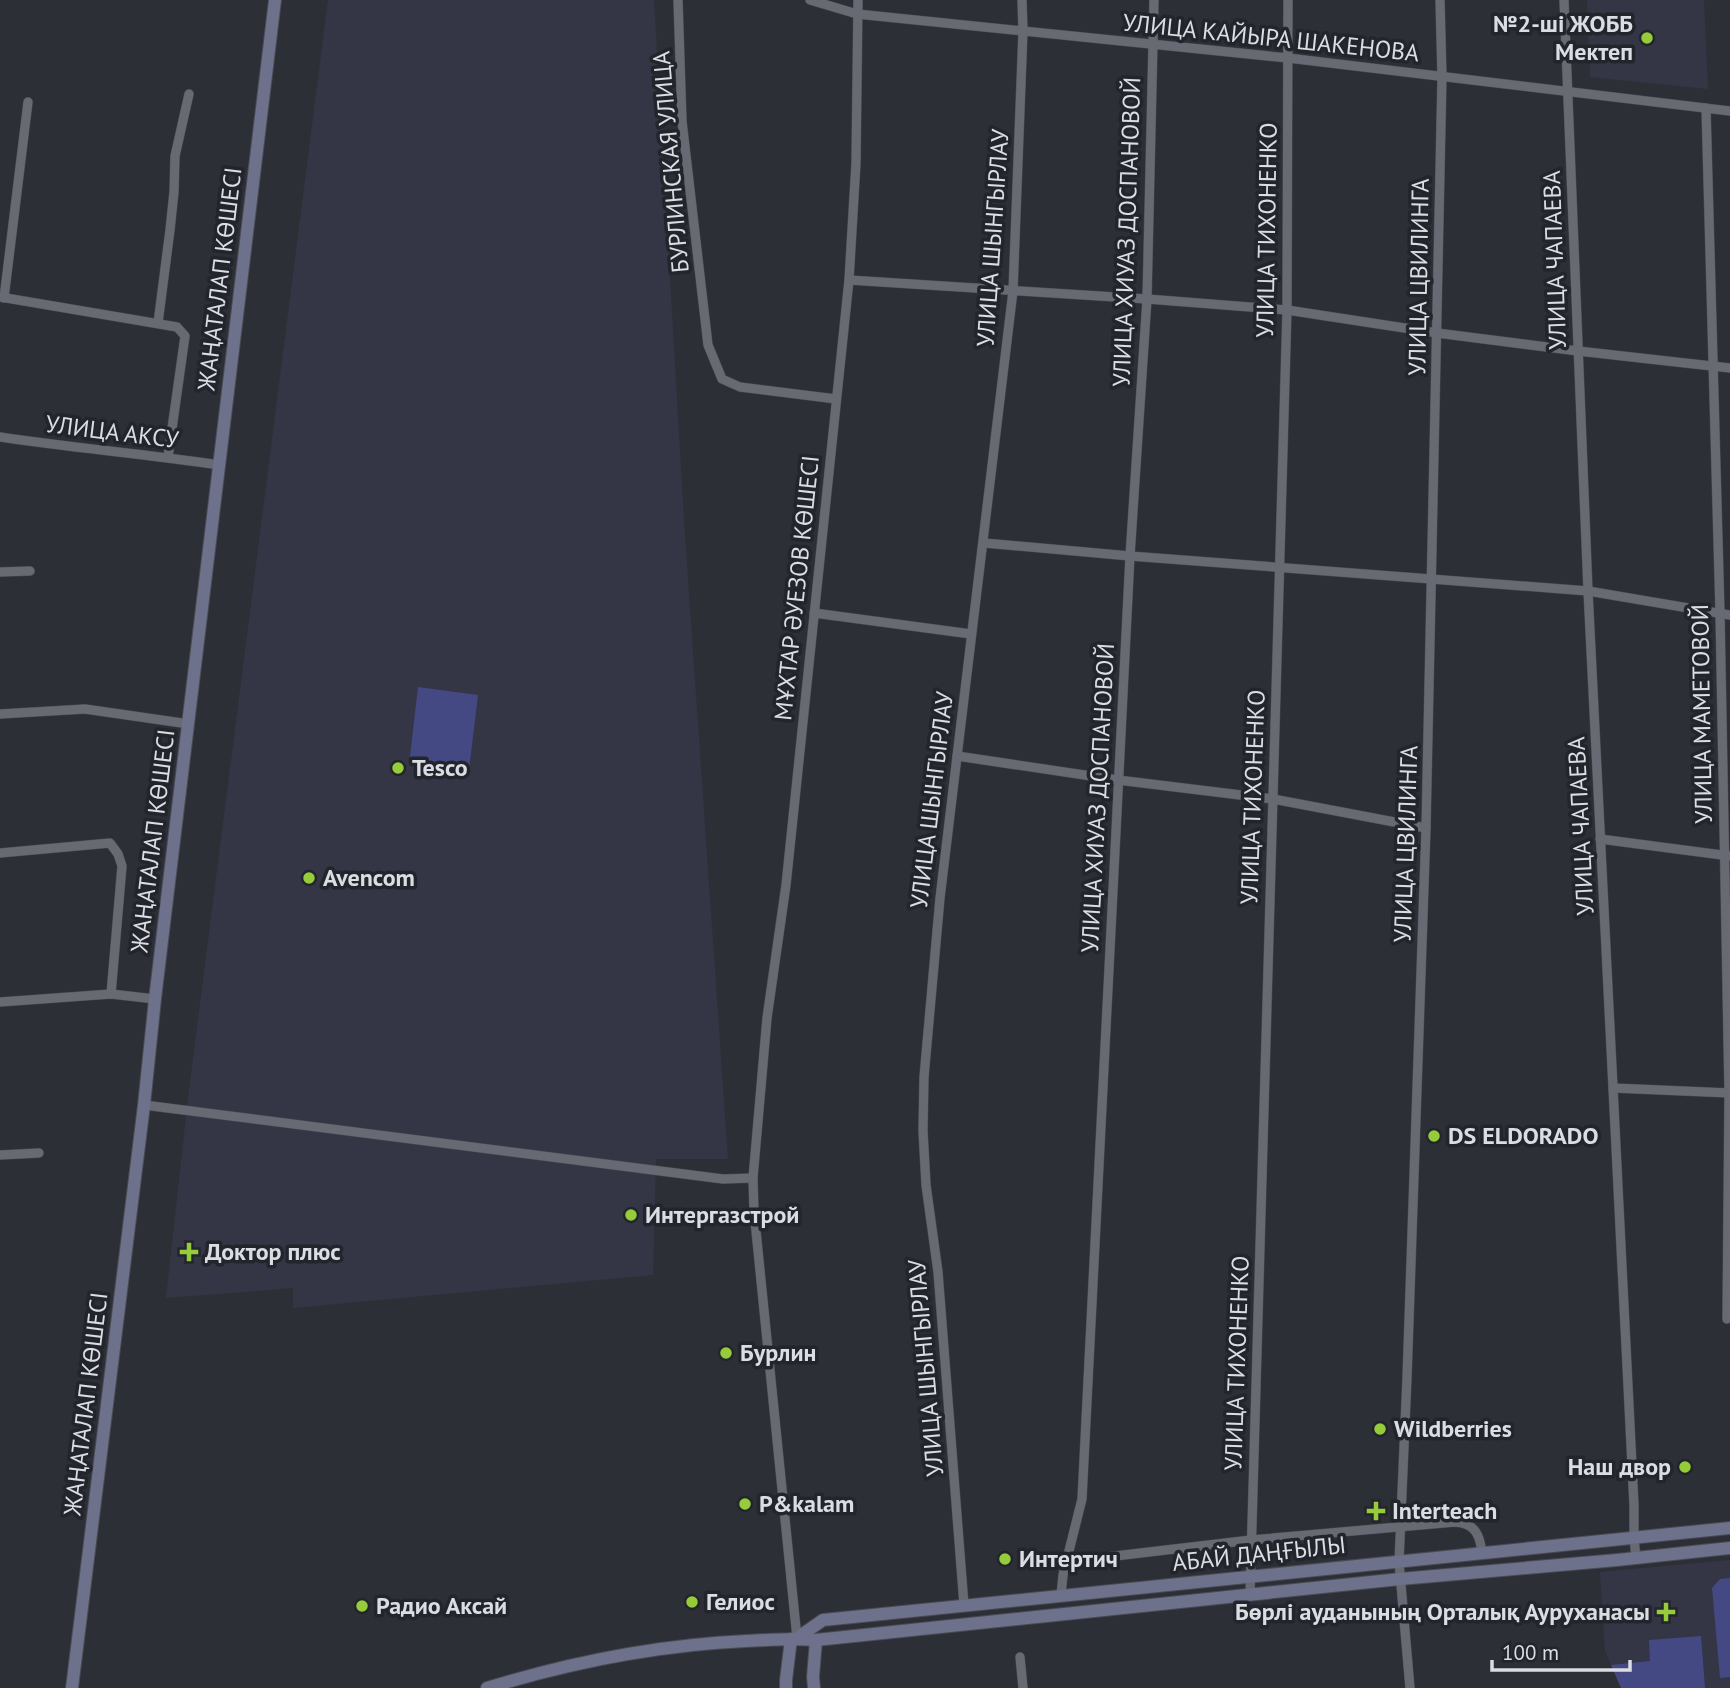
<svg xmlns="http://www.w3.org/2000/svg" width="1730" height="1688" viewBox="0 0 1730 1688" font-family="'PT Sans',sans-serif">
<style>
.built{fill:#343645}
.green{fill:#444983}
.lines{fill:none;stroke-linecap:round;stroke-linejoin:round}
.street-casing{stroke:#494a52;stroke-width:10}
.secondary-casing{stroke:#494a52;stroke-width:14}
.street{stroke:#676973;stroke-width:9}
.secondary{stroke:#6d718b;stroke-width:12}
.poi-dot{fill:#96cc39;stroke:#23252d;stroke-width:2.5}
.labels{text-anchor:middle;stroke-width:7;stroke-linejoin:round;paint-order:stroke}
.poi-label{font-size:24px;font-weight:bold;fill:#dcdde3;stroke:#23252d;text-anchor:start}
.street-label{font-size:24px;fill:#dcdde3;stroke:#23252d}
</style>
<rect width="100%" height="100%" fill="#2d2f37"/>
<g class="built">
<polygon points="328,0 654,0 684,521 728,1159 656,1159 653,1275 293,1308 293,1288 166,1298 188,1098"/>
<polygon points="1587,0 1704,0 1708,89 1590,77"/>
<polygon points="1730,1560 1730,1688 1621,1688 1605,1651 1600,1572"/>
</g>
<g class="green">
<polygon points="418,687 478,695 469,770 409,765"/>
<polygon points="1730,1578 1730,1677 1720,1678 1712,1588 1720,1579"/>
<polygon points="1701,1636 1705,1688 1621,1688 1611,1665 1650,1661 1649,1640"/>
</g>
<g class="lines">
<g class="street-casing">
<g id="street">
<polyline points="678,0 682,121 708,345 722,379 740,387 836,399"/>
<polyline points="810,0 857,14 1288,58 1730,111"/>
<polyline points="1564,0 1588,591 1634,1505 1634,1538 1636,1558"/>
<polyline points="1706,108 1720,613 1729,1093 1727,1319"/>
<polyline points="849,280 1147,299 1287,310 1437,333 1578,351 1730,368"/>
<polyline points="0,297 177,327 185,336 168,457"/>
<polyline points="4,298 28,102"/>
<polyline points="158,323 170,230 174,192 175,156 189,94"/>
<path d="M0,437C73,448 146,454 219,465"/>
<polyline points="984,543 1130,556 1588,591 1730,615"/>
<polyline points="0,572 30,571"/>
<polyline points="814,613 971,634"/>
<polyline points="0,714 85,709 189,724"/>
<polyline points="957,756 1118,780 1273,799 1426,828"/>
<polyline points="1600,839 1730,856"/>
<polyline points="0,853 110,843 118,854 122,866 111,994"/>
<polyline points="0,1002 111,994 155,999"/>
<polyline points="1613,1088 1730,1093"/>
<polyline points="144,1105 723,1179 753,1178"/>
<polyline points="0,1155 39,1153"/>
<path d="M1098,1558L1251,1540L1455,1522C1475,1523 1480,1535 1482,1553"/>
<polyline points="1250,1594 1287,310 1288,0"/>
<polyline points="1061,1595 1063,1575 1082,1499 1130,556 1147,299 1154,0"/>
<polyline points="964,1605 938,1272 926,1185 923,1131 924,1077 940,898 1013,291 1023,31 1022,0"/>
<polyline points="797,1638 754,1211 753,1178 767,1018 786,885 849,280 856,163 858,0"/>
<polyline points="1020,1657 1023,1688"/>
<polyline points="1410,1688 1399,1562 1407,1378 1426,828 1442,77 1440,0"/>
</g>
</g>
<g class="secondary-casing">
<g id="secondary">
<polyline points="797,1638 823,1620 1730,1528"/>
<polyline points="72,1688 144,1105 155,999 275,0"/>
<path d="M487,1688C572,1662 657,1645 746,1641C769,1640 793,1638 816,1640L1400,1579L1617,1560L1730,1548"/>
<polyline points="786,1688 786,1680 791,1639"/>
<polyline points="814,1688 813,1677 816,1640"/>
</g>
</g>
<use href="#street" class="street"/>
<use href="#secondary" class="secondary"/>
</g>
<g class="poi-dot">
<circle cx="1647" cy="38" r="7"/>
<circle cx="398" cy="768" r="7"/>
<circle cx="309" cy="878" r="7"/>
<circle cx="1434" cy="1136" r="7"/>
<circle cx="631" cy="1215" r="7"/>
<path d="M185.5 1241.5h7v7h7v7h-7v7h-7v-7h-7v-7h7z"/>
<circle cx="726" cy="1353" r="7"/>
<circle cx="1380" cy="1429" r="7"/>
<circle cx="1685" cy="1467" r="7"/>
<circle cx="745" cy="1504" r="7"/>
<path d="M1372.5 1500.5h7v7h7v7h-7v7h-7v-7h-7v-7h7z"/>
<circle cx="1005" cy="1559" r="7"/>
<circle cx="692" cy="1602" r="7"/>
<circle cx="362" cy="1606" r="7"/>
<path d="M1662.5 1601.5h7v7h7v7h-7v7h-7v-7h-7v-7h7z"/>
</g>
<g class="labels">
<g class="poi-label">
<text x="1633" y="32" text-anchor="end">№2-ші ЖОББ<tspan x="1633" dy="28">Мектеп</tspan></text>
<text x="412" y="776">Tesco</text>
<text x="323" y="886">Avencom</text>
<text x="1448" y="1144">DS ELDORADO</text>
<text x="645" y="1223">Интергазстрой</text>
<text x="205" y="1260">Доктор плюс</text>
<text x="740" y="1361">Бурлин</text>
<text x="1394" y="1437">Wildberries</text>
<text x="1671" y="1475" text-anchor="end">Наш двор</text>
<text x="759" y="1512">P&amp;kalam</text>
<text x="1392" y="1519">Interteach</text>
<text x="1019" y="1567">Интертич</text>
<text x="706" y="1610">Гелиос</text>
<text x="376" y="1614">Радио Аксай</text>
<text x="1650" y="1620" text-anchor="end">Бөрлі ауданының Орталық Ауруханасы</text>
</g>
<g class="street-label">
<text transform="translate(1271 38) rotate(6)" y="8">УЛИЦА КАЙЫРА ШАКЕНОВА</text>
<text transform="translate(671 162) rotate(-95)" y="8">БУРЛИНСКАЯ УЛИЦА</text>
<text transform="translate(1267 230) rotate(-89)" y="8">УЛИЦА ТИХОНЕНКО</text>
<text transform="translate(1127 232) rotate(-88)" y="8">УЛИЦА ХИУАЗ ДОСПАНОВОЙ</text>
<text transform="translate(993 238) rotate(-86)" y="8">УЛИЦА ШЫНГЫРЛАУ</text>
<text transform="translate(1555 260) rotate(-92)" y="8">УЛИЦА ЧАПАЕВА</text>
<text transform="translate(1419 277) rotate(-89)" y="8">УЛИЦА ЦВИЛИНГА</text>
<text transform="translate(220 279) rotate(-83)" y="8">ЖАҢАТАЛАП КӨШЕСІ</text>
<text transform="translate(112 432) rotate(7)" y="8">УЛИЦА АКСУ</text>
<text transform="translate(797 588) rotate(-84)" y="8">МҰХТАР ӘУЕЗОВ КӨШЕСІ</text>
<text transform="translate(1702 714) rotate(-91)" y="8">УЛИЦА МАМЕТОВОЙ</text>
<text transform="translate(1253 797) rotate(-88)" y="8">УЛИЦА ТИХОНЕНКО</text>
<text transform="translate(1098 798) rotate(-87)" y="8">УЛИЦА ХИУАЗ ДОСПАНОВОЙ</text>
<text transform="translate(932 800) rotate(-83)" y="8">УЛИЦА ШЫНГЫРЛАУ</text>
<text transform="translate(1581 826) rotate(-93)" y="8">УЛИЦА ЧАПАЕВА</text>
<text transform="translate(153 841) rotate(-83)" y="8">ЖАҢАТАЛАП КӨШЕСІ</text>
<text transform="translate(1406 844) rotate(-88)" y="8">УЛИЦА ЦВИЛИНГА</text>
<text transform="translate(1237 1363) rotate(-88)" y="8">УЛИЦА ТИХОНЕНКО</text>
<text transform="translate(926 1368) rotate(-95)" y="8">УЛИЦА ШЫНГЫРЛАУ</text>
<text transform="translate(86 1404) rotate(-83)" y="8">ЖАҢАТАЛАП КӨШЕСІ</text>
<text transform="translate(1259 1554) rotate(-6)" y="8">АБАЙ ДАҢҒЫЛЫ</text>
</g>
</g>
<path d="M1492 1660v10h138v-10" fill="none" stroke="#dcdde3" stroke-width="3.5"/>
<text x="1502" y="1660" font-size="21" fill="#dcdde3" stroke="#23252d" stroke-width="5" paint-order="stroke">100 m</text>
</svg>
